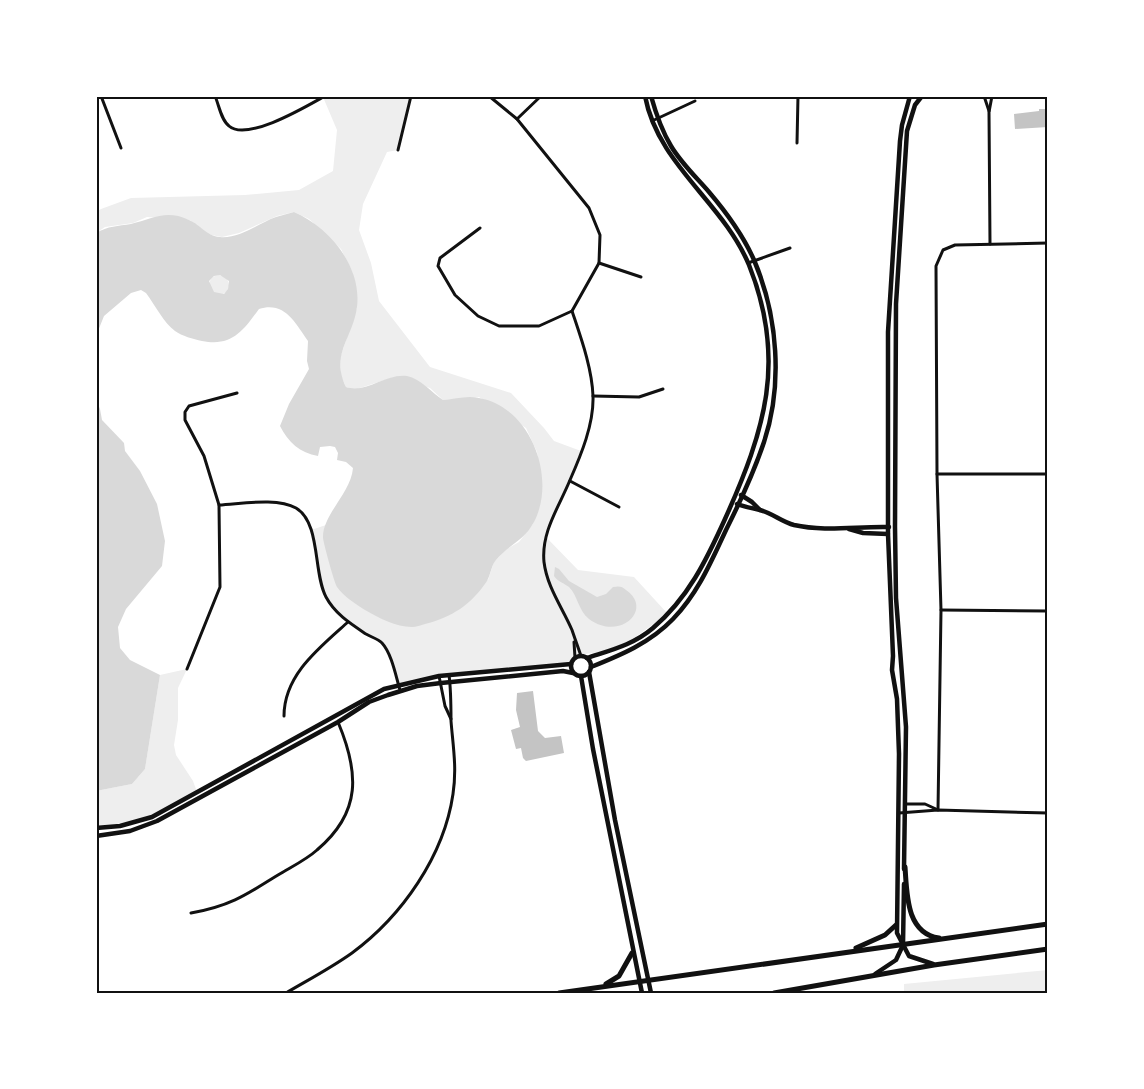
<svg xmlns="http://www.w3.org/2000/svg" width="1144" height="1089" viewBox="0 0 1144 1089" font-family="Merriweather,serif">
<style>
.green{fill:#eee}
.water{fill:#d9d9d9;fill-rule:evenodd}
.building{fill:#c4c4c4}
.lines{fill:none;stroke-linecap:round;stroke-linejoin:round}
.minor{stroke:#111;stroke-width:3}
.tertiary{stroke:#111;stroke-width:4.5}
.primary{stroke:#111;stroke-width:5}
.neatline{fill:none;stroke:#111;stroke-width:2}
</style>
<rect width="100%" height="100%" fill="#fff"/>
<g class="green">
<path d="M325,96H411L398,150L387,152L363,204L359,230L371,263L379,301L430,367L511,393L544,428L554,441L581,451L545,536L578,570L634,577L667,613C650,627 634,639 615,649C601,655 580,649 571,664L449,675L399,684L387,651L381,642L348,622L326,597L320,581L311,530L326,525L323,538L488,580L494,562L505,550L519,542L533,524L542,483L537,452L526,428L479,397L443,400L430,388L394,377L354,390L346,387L341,376L340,358L357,308L356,288L352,271L341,249L309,219L294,212L277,216L239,233L222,237L206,234L190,220L147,217L133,223L105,227L96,233V212L101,209L131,198L245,195L299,190L333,171L337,130L323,97Z"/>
<circle cx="219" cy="285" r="10"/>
<polygon points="187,669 178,688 178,720 174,745 176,755 193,781 197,792 152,817 96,828 96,791 132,784 145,769 160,675"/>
<polygon points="1048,970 1048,993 904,993 904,984"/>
</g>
<g class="water">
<path d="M294,212C329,227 362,266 357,307C353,338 330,354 346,387C366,394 386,373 407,376C421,379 432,393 443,400C455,399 468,395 479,398C531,407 557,478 534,522C524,541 508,545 496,560C491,566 491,574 487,581C471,605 452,617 425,624C421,625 416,627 412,627C396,627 379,618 365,610C356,604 343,596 337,587C334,582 324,545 323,538C322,515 351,493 353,468L346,462L337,460L338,453L335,447L330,446L320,447L318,456C300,453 288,442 280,426L289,404L309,369L307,361L308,341C295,323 285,301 259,309C243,331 232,347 202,341C193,339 182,336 175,331C164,323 155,305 146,293L141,290L131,293L104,316L96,336V233C108,226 118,226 131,224C152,219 166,209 189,220C201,225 206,236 220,237C239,239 259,223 276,217C282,215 288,214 294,212ZM220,275L229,281L228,289L224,294L214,292L209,281L214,276Z"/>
<polygon points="96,400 100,409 102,420 124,443 125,451 140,471 157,504 165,541 162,566 126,609 118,627 120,648 130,660 160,675 145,769 132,784 96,791"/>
<path d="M555,567L559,569L569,581L597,597L606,594L613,587C619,586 622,586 626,590C654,609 620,642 589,619C578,610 578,596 569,587C564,583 558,582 554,576Z"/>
</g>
<g class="building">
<polygon points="1039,109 1048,109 1048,127 1015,129 1014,114 1039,111"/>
<polygon points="533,691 538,731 545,738 561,736 564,753 526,761 523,758 521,748 516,749 511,730 520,727 516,710 517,693"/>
</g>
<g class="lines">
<g class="minor">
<polyline points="101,96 121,148"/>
<path d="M215,96C219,105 221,120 229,126C247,142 307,106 325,96"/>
<polyline points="984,96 989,111"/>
<polyline points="517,119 541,96"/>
<polyline points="652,121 695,101"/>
<polyline points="797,143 798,96"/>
<polyline points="398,150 411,96"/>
<polyline points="480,228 440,258 438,266 455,295 478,316 499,326 539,326 572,311 599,263 600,235 589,208 517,119 489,96"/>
<polyline points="990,244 989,112 992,96"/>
<polyline points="599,263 641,277"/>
<polyline points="748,263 790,248"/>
<path d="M572,311C581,338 592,368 593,396C594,424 581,455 570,480C559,507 541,532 544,562C547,587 562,607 572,630C575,639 578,647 581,656"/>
<polyline points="593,396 639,397 663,389"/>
<polyline points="937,474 1048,474"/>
<polyline points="570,481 619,507"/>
<path d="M219,505C241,504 277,497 296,508C321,523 313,573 326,597C335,614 351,624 366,634C371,637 378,639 382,643C392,654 396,677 400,690"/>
<polyline points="941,610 1048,611"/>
<polyline points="574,642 575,658"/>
<polyline points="187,669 220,587 219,505 204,456 185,420 185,412 189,406 237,393"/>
<polyline points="439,676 445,706 451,719"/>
<path d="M284,716C284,675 319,648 348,622"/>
<polyline points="905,804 925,804 936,809"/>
<polyline points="938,810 941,610 937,474 936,266 943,250 955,245 1048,243"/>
<polyline points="899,813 938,810 1048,813"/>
<path d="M191,913C230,906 246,895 278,875C291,867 306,860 317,850C362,812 359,772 338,722"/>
<path d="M286,993C308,980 331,968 352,953C402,916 444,856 453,794C457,768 453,746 451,721C451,705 451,690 449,675"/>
</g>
<g class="tertiary">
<polyline points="910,96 902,125 900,141 888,332 888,534 893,656 892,670 897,699 899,754 897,933 909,956 933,964"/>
<polyline points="741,495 752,502 760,510"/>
<path d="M737,504C745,507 752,508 760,510C772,513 782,522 794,525C825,532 858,526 889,527"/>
<polyline points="849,529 863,533 888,534"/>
<circle cx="581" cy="666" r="10"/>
<path d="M587,658C611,650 633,645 653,628C688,598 706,561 725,519C765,430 787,360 749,265C723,202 658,165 645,96"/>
<path d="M591,667C621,655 650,643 673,619C698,593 711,562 726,530C740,502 754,472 764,442C783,385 778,316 754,260C743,235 726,212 709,192C696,177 681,163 671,146C662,131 656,114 651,96"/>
<polyline points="589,672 615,820 651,993"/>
<polyline points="581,676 593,749 642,993"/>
<polyline points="96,828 120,826 152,817 384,689 439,676 571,664"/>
<polyline points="96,836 130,831 157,821 338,722 369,702 388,695 417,686 441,683 563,671 573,673"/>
<polyline points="904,869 906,727 896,598 895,527 896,304 907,131 915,105 922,96"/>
<polyline points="875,974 896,960 903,945 904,884"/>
</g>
<g class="primary">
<path d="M905,867C907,894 906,933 939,938"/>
<polyline points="856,948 885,935 896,925"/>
<polyline points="606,984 619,976 632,953"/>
<polyline points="559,993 1048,924"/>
<polyline points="774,993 934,965 1048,949"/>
</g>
</g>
<rect width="1144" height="1089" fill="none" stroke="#ffffff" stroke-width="195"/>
<rect x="98" y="98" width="948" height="894" class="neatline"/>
</svg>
